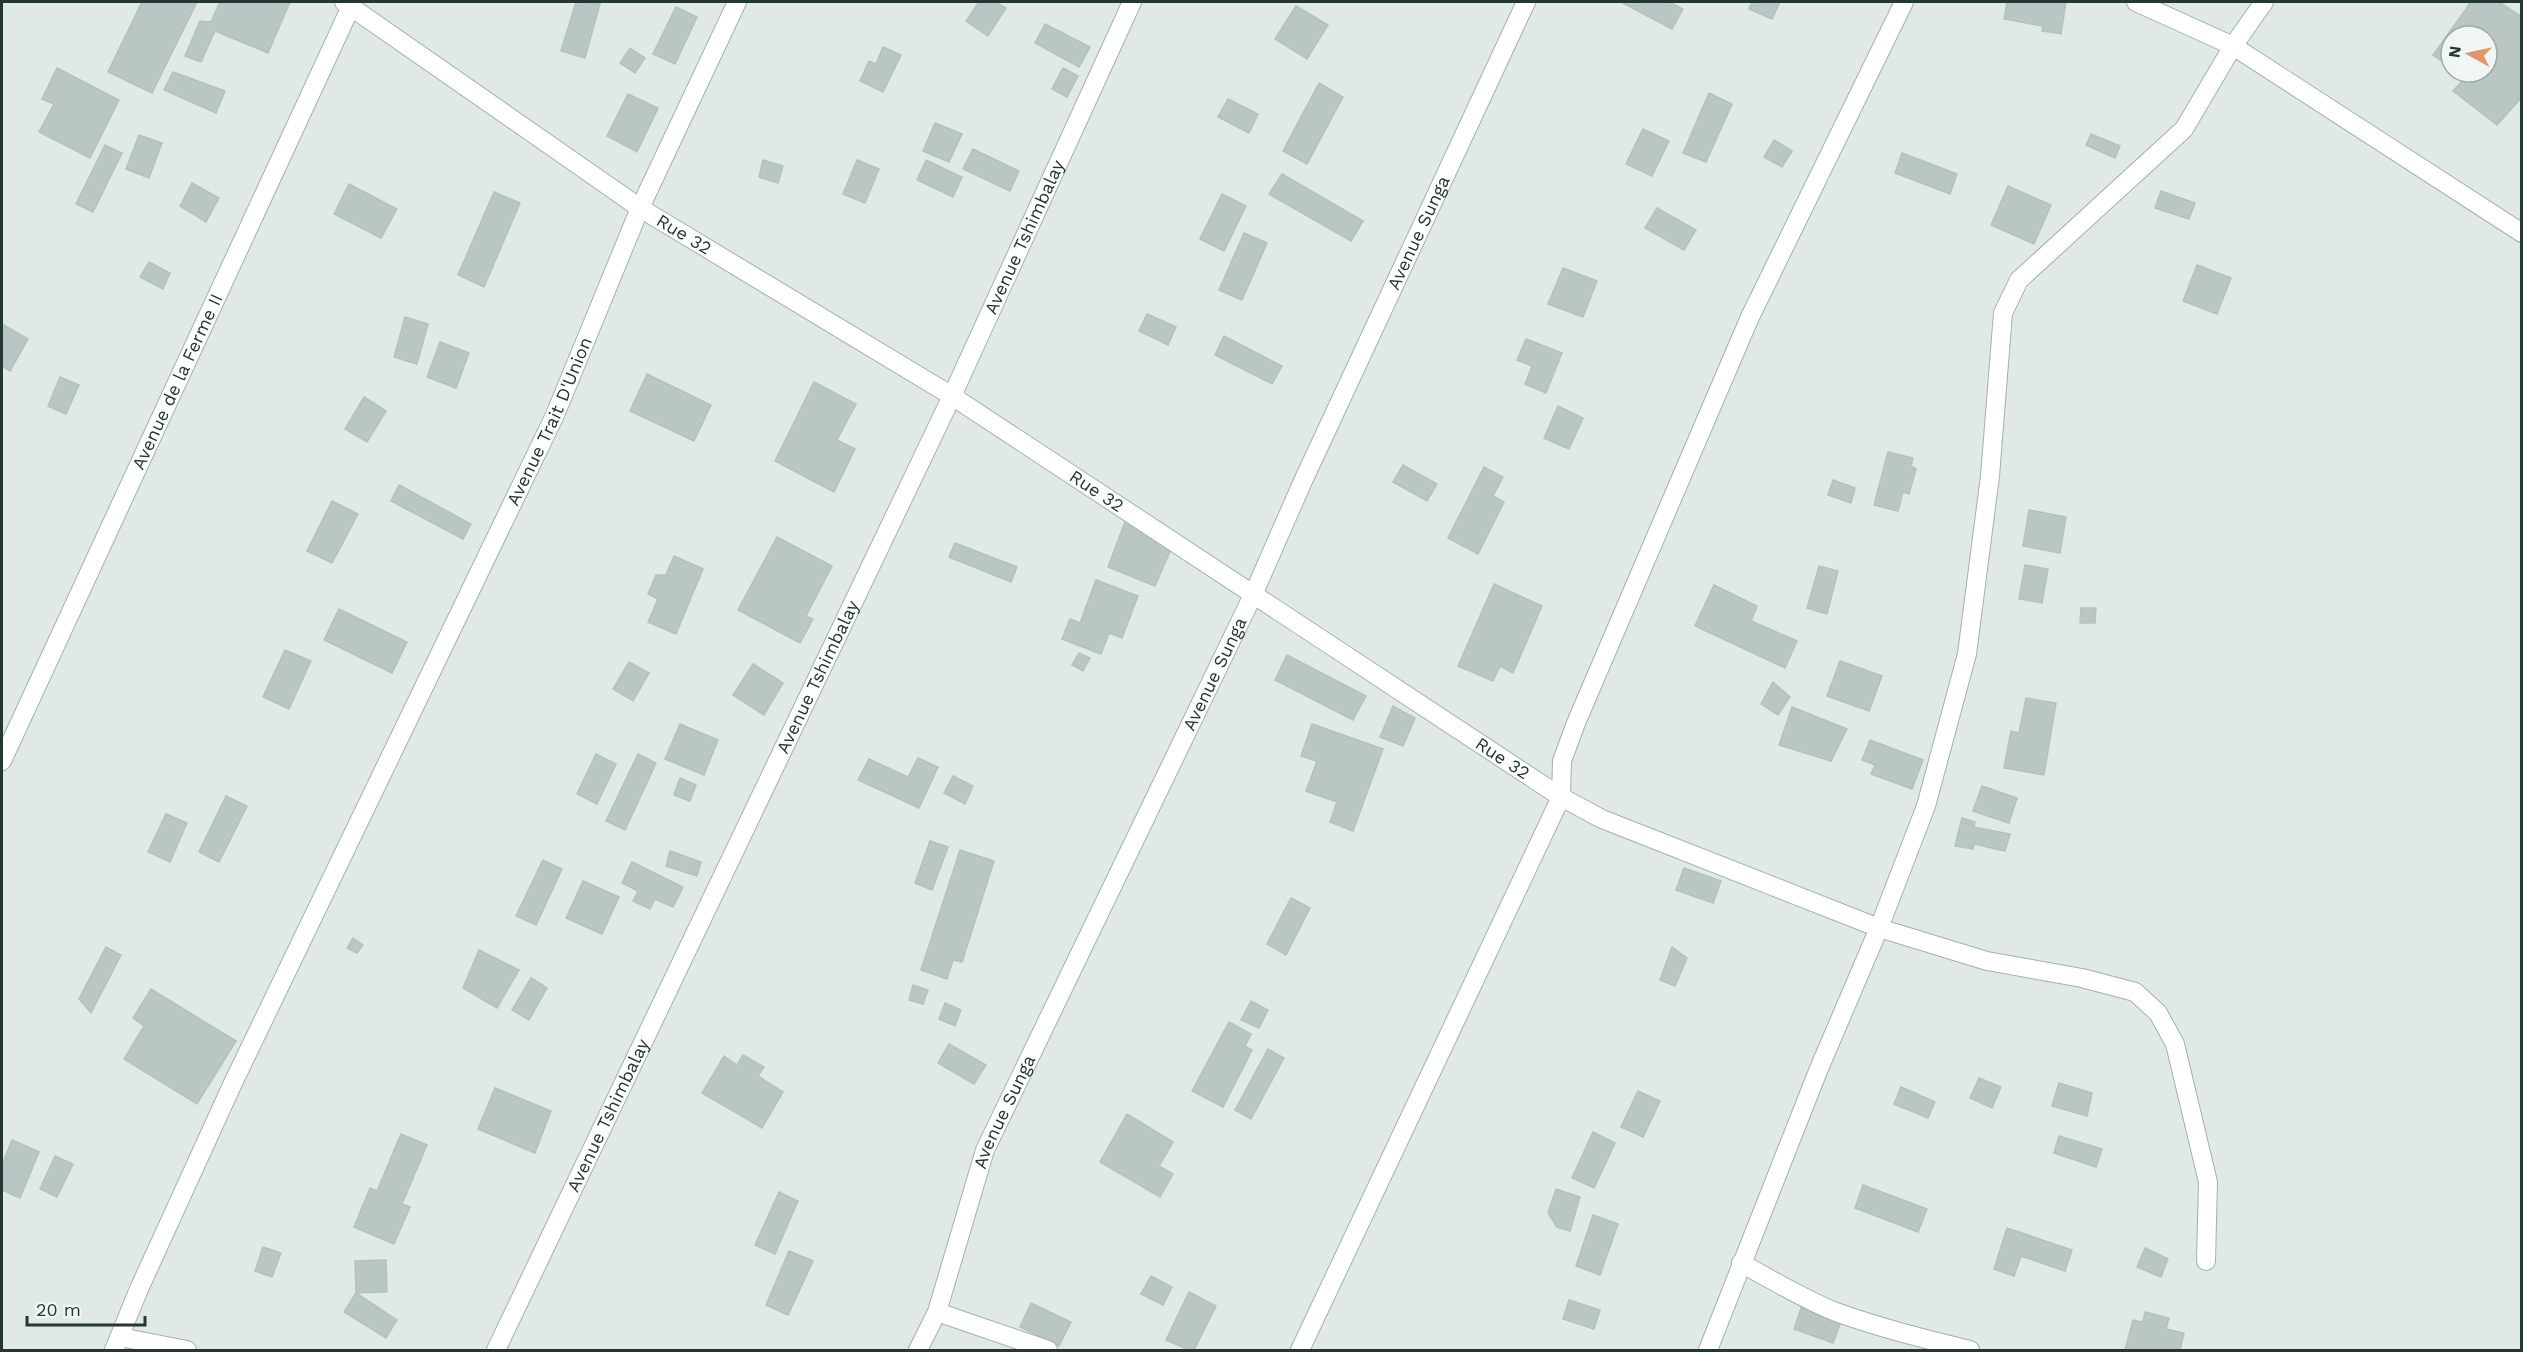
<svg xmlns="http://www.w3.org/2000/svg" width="2523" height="1352" viewBox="0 0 2523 1352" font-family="'Work Sans',sans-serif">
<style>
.building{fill:#b9c6c3;stroke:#b4c2be;stroke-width:1.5}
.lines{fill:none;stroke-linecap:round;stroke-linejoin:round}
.minor-casing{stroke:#a4b0ad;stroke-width:20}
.minor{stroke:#fff;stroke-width:18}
.labels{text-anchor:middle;stroke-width:6;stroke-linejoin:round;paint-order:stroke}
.street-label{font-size:18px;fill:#233735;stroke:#f0f6f4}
</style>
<rect width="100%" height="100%" fill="#e0e9e6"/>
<g class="building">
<polygon points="142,2 197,2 152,93 108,72"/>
<polygon points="220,2 290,2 268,53 215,31 201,62 185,56 200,21 211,22"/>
<polygon points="576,2 600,4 585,58 561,51"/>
<polygon points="979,2 996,2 1006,8 988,36 966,21"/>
<polygon points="1621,2 1669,2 1683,9 1672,29"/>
<polygon points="1752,2 1780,2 1772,19 1749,9"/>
<polygon points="2007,2 2066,2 2061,34 2042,31 2043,26 2004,19"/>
<polygon points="2471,2 2499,2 2522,17 2522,97 2497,125 2453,91 2465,78 2456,72 2487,72 2487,36 2451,36 2451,68 2433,55"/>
<polygon points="1296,6 1328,25 1307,59 1275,39"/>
<polygon points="676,7 697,17 675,64 653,54"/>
<polygon points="1045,24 1090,47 1079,67 1035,43"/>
<polygon points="883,47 901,55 883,92 860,81 869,61 876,64"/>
<polygon points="630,48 645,58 635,73 620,63"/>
<polygon points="57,68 119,100 90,158 39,132 54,104 42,99"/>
<polygon points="1063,68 1078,76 1067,97 1052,89"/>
<polygon points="173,72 225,91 216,113 164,90"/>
<polygon points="1319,83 1343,97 1307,164 1283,151"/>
<polygon points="1709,93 1732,104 1706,162 1683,153"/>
<polygon points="628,94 658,108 637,152 607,136"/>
<polygon points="1228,99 1258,114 1249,133 1218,117"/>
<polygon points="935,123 962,134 949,162 923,151"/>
<polygon points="1643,129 1669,141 1652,176 1626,164"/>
<polygon points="2091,134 2120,146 2115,158 2086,145"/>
<polygon points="139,135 162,143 149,178 126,169"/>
<polygon points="1774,140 1792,151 1782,167 1764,157"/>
<polygon points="105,145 122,153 93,212 76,204"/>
<polygon points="973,149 1019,171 1010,191 963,169"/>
<polygon points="1902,153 1957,174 1950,194 1895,173"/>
<polygon points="763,160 783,166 778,183 759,177"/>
<polygon points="857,160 879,169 865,203 843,194"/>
<polygon points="926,160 962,177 953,197 917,180"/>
<polygon points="1282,174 1363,221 1351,241 1269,194"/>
<polygon points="192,183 219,198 206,222 180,206"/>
<polygon points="349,184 397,209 381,238 334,214"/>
<polygon points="2008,186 2051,205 2034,244 1991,225"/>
<polygon points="2161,191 2195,203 2189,219 2155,208"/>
<polygon points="494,192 520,203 484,287 458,275"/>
<polygon points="1222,194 1246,206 1224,251 1200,239"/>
<polygon points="1657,208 1696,230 1684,250 1645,228"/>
<polygon points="1244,233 1267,243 1242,300 1219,290"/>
<polygon points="149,262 170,273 163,289 140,277"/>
<polygon points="2197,265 2231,278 2217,314 2183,301"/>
<polygon points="1563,268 1597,281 1583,317 1548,304"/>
<polygon points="1147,314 1176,327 1168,345 1139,331"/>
<polygon points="405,317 428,324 417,364 394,357"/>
<polygon points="2,324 28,339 10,371 2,366"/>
<polygon points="1224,336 1282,366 1272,384 1215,355"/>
<polygon points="1526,339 1562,353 1546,393 1525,384 1532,366 1517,360"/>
<polygon points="440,342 469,353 456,388 427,377"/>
<polygon points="647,374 711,405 694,441 630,411"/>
<polygon points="60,377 79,385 66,414 48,406"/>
<polygon points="814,382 856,404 837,440 855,449 834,492 775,461"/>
<polygon points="364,397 386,411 367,442 345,429"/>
<polygon points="1558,406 1583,418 1569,449 1544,438"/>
<polygon points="1888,452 1913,458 1911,466 1916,469 1909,494 1903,492 1898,511 1874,505"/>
<polygon points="1403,465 1437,484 1427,501 1393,482"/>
<polygon points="1484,467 1503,477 1493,496 1504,502 1478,554 1448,538"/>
<polygon points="1833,480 1855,488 1851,503 1828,495"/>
<polygon points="399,485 471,524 463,539 391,501"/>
<polygon points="332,501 358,514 332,563 307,551"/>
<polygon points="2029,510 2066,517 2060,553 2023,546"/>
<polygon points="1125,522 1174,542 1155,586 1108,567"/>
<polygon points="777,537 832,566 806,616 813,619 800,643 738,610"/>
<polygon points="955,543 1017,567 1011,582 949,557"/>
<polygon points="674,556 703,569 676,634 648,622 658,599 648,594 656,575 666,575"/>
<polygon points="2025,565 2048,569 2042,603 2019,599"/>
<polygon points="1819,566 1838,571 1827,614 1807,608"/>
<polygon points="1096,580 1138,596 1122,638 1109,633 1101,654 1062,639 1070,619 1080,623"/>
<polygon points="1494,584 1542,606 1513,673 1500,666 1493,681 1458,666"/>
<polygon points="1714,585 1757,606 1751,621 1797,641 1785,668 1695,626"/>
<polygon points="2081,608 2096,608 2095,623 2080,623"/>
<polygon points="339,609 407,642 392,673 324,640"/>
<polygon points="285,650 311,661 289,709 263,697"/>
<polygon points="1079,653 1090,658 1083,671 1072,665"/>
<polygon points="1287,655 1366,696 1353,720 1275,680"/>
<polygon points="1840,661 1882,676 1869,711 1827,696"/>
<polygon points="629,662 649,673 633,701 613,689"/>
<polygon points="753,664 783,683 764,715 733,695"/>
<polygon points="1773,682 1790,697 1778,715 1761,704"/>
<polygon points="2026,698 2056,703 2044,775 2004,768 2011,731 2019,733"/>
<polygon points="1393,706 1415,718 1403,746 1380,737"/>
<polygon points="1792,707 1847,729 1831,761 1779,745"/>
<polygon points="680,724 718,740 704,775 665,759"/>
<polygon points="1312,724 1383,749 1353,831 1330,822 1337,802 1306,791 1317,761 1301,756"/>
<polygon points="1870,740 1923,760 1912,789 1871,774 1875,765 1862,760"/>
<polygon points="596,754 616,764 597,804 577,794"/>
<polygon points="638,754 656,763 625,830 606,821"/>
<polygon points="918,758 938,767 919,808 858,780 869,759 908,777"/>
<polygon points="953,776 973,786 965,804 944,793"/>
<polygon points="680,778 696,785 690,801 674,795"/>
<polygon points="1982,786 2017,798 2009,823 1973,811"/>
<polygon points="226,796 247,806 219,862 199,852"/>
<polygon points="166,814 187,823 170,862 148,852"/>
<polygon points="1962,818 1975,822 1974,827 2010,834 2005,851 1974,844 1973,849 1955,846"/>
<polygon points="930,841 948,847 932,890 915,883"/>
<polygon points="960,850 994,861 962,962 953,960 947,979 921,970"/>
<polygon points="670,851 701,862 697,876 666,866"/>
<polygon points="543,860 562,869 536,925 516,916"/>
<polygon points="632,862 683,887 673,907 655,899 650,909 633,901 638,891 622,883"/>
<polygon points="1684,868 1721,881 1713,903 1676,890"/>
<polygon points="583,881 619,897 602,934 566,918"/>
<polygon points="1291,898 1310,908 1286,955 1267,944"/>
<polygon points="353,938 363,945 357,953 347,948"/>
<polygon points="106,947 121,955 91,1013 79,999"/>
<polygon points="1672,947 1687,958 1675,986 1660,980"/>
<polygon points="479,950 519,970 497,1008 463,988"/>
<polygon points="531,978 547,988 529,1020 512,1010"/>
<polygon points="913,985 928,990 923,1004 909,1000"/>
<polygon points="151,989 236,1041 197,1104 124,1059 144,1026 133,1018"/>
<polygon points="1251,1001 1268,1010 1259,1028 1241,1020"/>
<polygon points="945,1003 961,1010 955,1026 939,1019"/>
<polygon points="1229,1022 1251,1034 1245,1046 1252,1050 1223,1107 1192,1091"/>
<polygon points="949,1044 986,1065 974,1084 938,1063"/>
<polygon points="1268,1049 1284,1058 1251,1119 1235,1110"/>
<polygon points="743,1055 764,1067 758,1076 783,1092 762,1128 702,1093 724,1056 737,1065"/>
<polygon points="1979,1078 2001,1087 1992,1108 1970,1098"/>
<polygon points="2059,1083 2092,1093 2087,1116 2052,1106"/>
<polygon points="1901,1087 1935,1102 1928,1118 1894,1104"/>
<polygon points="495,1088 551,1111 535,1153 478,1129"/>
<polygon points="1638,1091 1660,1101 1643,1137 1621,1127"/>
<polygon points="1127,1114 1173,1142 1159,1166 1173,1174 1160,1197 1100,1162"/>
<polygon points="1593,1132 1615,1143 1594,1188 1572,1178"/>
<polygon points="401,1134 427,1145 402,1204 410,1207 394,1244 354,1227 370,1188 377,1191"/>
<polygon points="2059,1136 2102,1149 2096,1167 2054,1153"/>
<polygon points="12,1140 39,1152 20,1198 2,1190 2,1165"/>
<polygon points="55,1156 73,1164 57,1197 40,1189"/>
<polygon points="1863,1185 1927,1209 1918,1232 1855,1208"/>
<polygon points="1556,1189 1580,1197 1570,1231 1557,1227 1548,1213"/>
<polygon points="779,1192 798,1201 775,1254 755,1245"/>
<polygon points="1593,1215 1618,1224 1600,1275 1576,1266"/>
<polygon points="2007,1228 2072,1250 2065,1271 2021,1256 2014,1276 1994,1269"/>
<polygon points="263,1247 281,1253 272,1277 255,1271"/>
<polygon points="2145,1248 2168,1259 2161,1277 2137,1267"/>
<polygon points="789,1251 813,1261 788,1315 766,1305"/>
<polygon points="386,1260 387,1292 356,1293 355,1261"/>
<polygon points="1151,1276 1172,1287 1163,1305 1141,1294"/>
<polygon points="1189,1292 1216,1306 1194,1350 1189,1350 1166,1340"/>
<polygon points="356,1293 397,1320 386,1338 344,1312"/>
<polygon points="1569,1300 1600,1310 1594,1329 1563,1319"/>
<polygon points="1031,1303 1071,1322 1059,1346 1020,1327"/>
<polygon points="1802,1305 1842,1319 1833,1343 1794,1329"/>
<polygon points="2145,1312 2169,1318 2166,1329 2184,1333 2180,1350 2125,1350 2133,1320 2143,1322"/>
</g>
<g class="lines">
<g class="minor-casing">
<g id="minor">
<path id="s1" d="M344,2L640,208L952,396L1561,797L1602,819L1879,928L1987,961L2082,978L2135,992L2158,1013L2175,1044L2208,1182L2206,1261"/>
<polyline points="2136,2 2233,46 2264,2"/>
<path id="s2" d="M2,761L353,2"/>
<path d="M1741,1263C1772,1280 1803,1299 1836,1312C1880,1328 1925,1339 1970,1350"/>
<polyline points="937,1312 1048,1350"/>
<polyline points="120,1337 187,1350"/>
<path id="s3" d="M114,1350L139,1289L233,1083L555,415L640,208L737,2"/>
<path id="s4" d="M496,1350L952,396L1132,2"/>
<path id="s5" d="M918,1350L937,1312L985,1150L1253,595L1303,481L1526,2"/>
<polyline points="1300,1350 1561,797 1562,761 1576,723 1750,317 1904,2"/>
<polyline points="1708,1350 1818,1071 1879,928 1926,806 1967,654 1990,476 2003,313 2019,280 2184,129 2233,46 2522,233"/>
</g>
</g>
<use href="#minor" class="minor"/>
</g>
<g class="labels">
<g class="street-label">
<text dy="6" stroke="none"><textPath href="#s5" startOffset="1226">Avenue Sunga</textPath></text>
<text dy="6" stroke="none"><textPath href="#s1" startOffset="412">Rue 32</textPath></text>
<text dy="6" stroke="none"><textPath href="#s4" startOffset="1232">Avenue Tshimbalay</textPath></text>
<text dy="6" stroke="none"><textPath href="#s2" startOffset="418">Avenue de la Ferme II</textPath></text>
<text dy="6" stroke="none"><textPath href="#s3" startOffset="1026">Avenue Trait D'Union</textPath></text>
<text dy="6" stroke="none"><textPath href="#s1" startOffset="898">Rue 32</textPath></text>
<text dy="6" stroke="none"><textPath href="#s5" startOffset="740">Avenue Sunga</textPath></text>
<text dy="6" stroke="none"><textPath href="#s4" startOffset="746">Avenue Tshimbalay</textPath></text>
<text dy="6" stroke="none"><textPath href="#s1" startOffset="1384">Rue 32</textPath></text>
<text dy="6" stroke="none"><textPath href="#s5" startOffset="254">Avenue Sunga</textPath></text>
<text dy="6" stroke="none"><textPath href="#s4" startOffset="260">Avenue Tshimbalay</textPath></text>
</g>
</g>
<rect width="2523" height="1352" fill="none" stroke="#233735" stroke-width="6"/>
<g transform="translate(2469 54) rotate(278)"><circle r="28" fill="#f0f6f4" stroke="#9eaaa8" stroke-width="1.5"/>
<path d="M0-4.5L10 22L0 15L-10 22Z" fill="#df9668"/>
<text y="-9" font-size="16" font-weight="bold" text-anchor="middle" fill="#233735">N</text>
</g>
<path d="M27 1316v9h118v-9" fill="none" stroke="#233735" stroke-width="3"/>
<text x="36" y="1316" font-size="18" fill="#233735" stroke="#f0f6f4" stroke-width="4.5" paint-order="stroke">20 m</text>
</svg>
